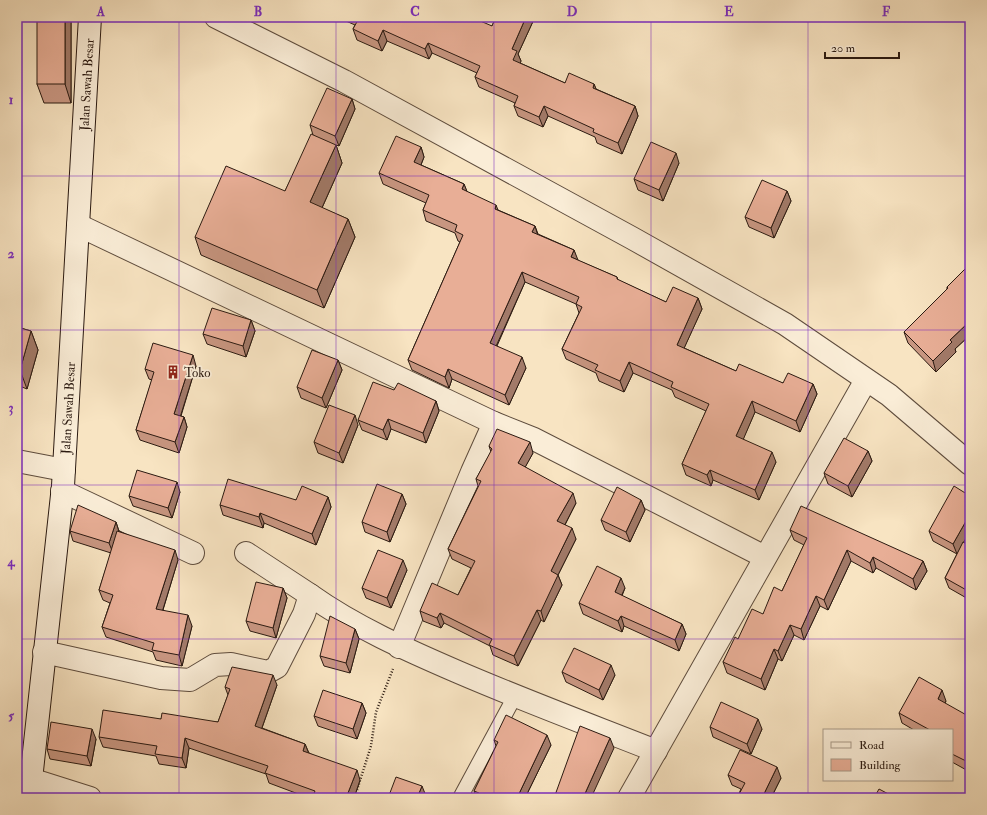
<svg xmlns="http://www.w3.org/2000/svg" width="987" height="815" viewBox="0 0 987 815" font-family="'IM FELL Double Pica',serif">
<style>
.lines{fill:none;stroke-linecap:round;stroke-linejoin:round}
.service-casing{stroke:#5e4c3d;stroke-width:16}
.minor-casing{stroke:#5e4c3d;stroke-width:24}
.secondary-casing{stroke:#2b1a11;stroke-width:24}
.path{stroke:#2b1a11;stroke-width:2.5;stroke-dasharray:1 2;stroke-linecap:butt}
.service{stroke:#faedd7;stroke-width:14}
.minor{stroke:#faedd7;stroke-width:22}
.secondary{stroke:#faedd7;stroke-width:22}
.wall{fill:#c89681;stroke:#2b1a11}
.shaded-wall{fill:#a27a69;stroke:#2b1a11}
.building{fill:#e8ae96;stroke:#2b1a11}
.grid{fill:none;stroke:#7b2cbf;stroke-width:1;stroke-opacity:0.55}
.labels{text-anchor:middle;stroke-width:3.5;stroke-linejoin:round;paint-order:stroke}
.street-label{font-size:13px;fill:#2b1a11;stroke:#faedd7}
.poi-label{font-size:13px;fill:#2b1a11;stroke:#faedd7;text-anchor:start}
.neatline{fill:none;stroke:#7b2cbf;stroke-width:1.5}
.grid-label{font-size:13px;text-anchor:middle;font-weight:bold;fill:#7b2cbf}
</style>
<rect width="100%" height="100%" fill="#f8e4c2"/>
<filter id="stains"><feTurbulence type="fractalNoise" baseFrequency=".005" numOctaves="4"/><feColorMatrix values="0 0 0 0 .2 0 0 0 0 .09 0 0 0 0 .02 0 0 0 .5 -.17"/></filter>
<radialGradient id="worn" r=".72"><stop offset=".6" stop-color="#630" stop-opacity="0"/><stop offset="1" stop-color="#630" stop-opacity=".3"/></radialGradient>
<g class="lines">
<g class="service-casing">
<polyline id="service" points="460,798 515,696"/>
</g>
<g class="minor-casing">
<g id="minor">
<polyline points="216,17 344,81 632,238 785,324 889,395 970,464"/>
<polyline points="78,225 494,423 534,439 765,557"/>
<polyline points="17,461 64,470"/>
<polyline points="62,491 193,553"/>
<polyline points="246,553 310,595"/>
<polyline points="399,647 472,472 494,423"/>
<path d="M44,652L161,678L190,680L215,665L231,664L268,672L277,667L304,614L310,595C355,627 407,650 458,672C523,700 590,725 656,751"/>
<polyline points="17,777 30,779 90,798"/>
<polyline points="629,798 866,380"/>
</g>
</g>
<g class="secondary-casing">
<g id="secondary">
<path id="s1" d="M29,798L63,486L90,17"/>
</g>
</g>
<polyline class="path" points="357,790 371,746 376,712 393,669"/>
<use href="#service" class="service"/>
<use href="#minor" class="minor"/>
<use href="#secondary" class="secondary"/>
</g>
<g class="wall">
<polygon points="281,17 292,17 290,21"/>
<polygon points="337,17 454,17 460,20 492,26 496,17 535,17 518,54 521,61 520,63 565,83 594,84 596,89 635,106 638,116 622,154 597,143 595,137 548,116 543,127 518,116 514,106 515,103 479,87 475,77 477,73 432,53 429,59 387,41 382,51 357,40 353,29 355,25"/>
<polygon points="71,18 71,103 44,103 37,84"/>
<polygon points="352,99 355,109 339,146 336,145 342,163 322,208 348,219 355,237 324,308 201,255 195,237 285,191 313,135 310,125"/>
<polygon points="421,147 424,157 421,165 464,184 467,192 498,210 535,226 538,234 574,250 577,260 617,277 618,280 666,302 698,298 702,309 684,348 736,371 783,383 813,384 817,394 800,432 755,412 743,439 776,462 759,500 713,480 711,486 686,475 682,464 706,411 675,397 672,390 633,373 624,392 599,381 596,373 566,359 562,349 579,313 576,304 525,282 497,346 526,368 509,405 452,379 449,388 412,370 408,360 460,242 458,241 455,233 426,221 423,210 426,203 383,184 379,173"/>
<polygon points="679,163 663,201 638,190 634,179"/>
<polygon points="787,191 791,201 774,238 749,227 745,217"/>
<polygon points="970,272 970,335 955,349 956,352 936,372 908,343 904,332 947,289 947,287"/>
<polygon points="251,320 255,331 246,357 207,344 203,334"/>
<polygon points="17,327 31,331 38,350 27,389 17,385"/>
<polygon points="338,360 342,370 326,408 301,398 297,387"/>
<polygon points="196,366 181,416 184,417 187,427 179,453 140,440 136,430 152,380 149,379 145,369"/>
<polygon points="394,390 436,401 439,411 426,443 391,429 387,440 362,430 358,420"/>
<polygon points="358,425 343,463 318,453 314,442"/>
<polygon points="489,446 533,453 525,467 576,503 565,525 576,539 558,575 562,585 544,622 541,620 518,666 493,655 490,646 444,623 441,628 423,621 420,611 458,595 471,568 452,559 448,549 478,486 476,479 491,452"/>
<polygon points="868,451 872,461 852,497 828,484 824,473"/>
<polygon points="180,492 172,518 133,506 129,496"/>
<polygon points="402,494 406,504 390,542 365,532 362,522"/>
<polygon points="970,496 970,531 964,542 970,546 970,600 949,588 945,578 957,554 933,541 929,531"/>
<polygon points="328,497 331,507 316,545 264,523 263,528 223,515 220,505 296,500"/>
<polygon points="641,500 645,510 630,542 605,530 601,520"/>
<polygon points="116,522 119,531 178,560 163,610 192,626 182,666 156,660 153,652 106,637 102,627 110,603 103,600 99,590 111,553 73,541 70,531"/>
<polygon points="790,530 923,561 927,571 916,590 876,568 873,573 851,561 828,610 820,606 804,640 794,635 782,661 778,659 765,690 727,673 723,662 738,639 763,614 782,591 804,545 794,540"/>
<polygon points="407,570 391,608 366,598 362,588"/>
<polygon points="283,588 287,598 276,638 250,631 246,621"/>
<polygon points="625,588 622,596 682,624 686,634 679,651 624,626 622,632 583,614 579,603"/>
<polygon points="355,629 359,639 350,673 324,666 320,656"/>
<polygon points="562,672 615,675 603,700 566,682"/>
<polygon points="277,685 262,728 305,744 309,753 360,780 354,798 309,798 269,783 266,774 189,748 186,768 159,764 156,756 103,747 99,737 161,719 218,722 228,695 225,687"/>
<polygon points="946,701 945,703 970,772 952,762 952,730 914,730 902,723 899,713"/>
<polygon points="362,703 366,713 357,739 318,726 314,716"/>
<polygon points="710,727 762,729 751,754 713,737"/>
<polygon points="96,739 91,766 50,759 47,749"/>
<polygon points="494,740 551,745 525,798 477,798 474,791 496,746"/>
<polygon points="728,775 781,778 771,798 737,798 741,789 732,785"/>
</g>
<g class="shaded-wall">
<polygon points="65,17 71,17 71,103 65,84"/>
<polygon points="289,17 292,17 290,21"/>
<polygon points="526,17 535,17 518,54 521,61 517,70 513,60 512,49"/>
<polygon points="383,30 387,41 382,51 378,41"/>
<polygon points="428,43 432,53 429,59 425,49"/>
<polygon points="594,84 598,94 593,88"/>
<polygon points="352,99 355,109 339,146 335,136"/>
<polygon points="544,106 548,116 543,127 539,117"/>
<polygon points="635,106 638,116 622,154 618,143"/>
<polygon points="336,145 342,163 316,221 310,202"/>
<polygon points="421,147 424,157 418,172 414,162"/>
<polygon points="676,153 679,163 663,201 659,190"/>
<polygon points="464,184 468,194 462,189"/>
<polygon points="787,191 791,201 774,238 771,228"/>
<polygon points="496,205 500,215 495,209"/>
<polygon points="348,219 355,237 324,308 317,290"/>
<polygon points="535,226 538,236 532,232"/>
<polygon points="574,250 578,260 571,257"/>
<polygon points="522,272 525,282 493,353 490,343"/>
<polygon points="698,298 702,309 681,355 677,345"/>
<polygon points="251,320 255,331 246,357 243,346"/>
<polygon points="970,321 970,335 955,349 956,352 936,372 933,361 950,340"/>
<polygon points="31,331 38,350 27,389 20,370"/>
<polygon points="193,355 196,366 178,424 174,414"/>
<polygon points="522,357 526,368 509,405 505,395"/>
<polygon points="338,360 342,370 326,408 322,398"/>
<polygon points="629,362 633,373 624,392 620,381"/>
<polygon points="448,369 452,379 449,388 445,377"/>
<polygon points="813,384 817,394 800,432 796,421"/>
<polygon points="436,401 439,411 426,443 423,433"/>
<polygon points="752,401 755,412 740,447 736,436"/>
<polygon points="355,415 358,425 343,463 339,453"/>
<polygon points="184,417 187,427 179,453 175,442"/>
<polygon points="388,419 391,429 387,440 383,430"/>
<polygon points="530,442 533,453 522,473 518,463"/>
<polygon points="868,451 872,461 852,497 848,486"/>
<polygon points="772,452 776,462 759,500 755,490"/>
<polygon points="710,470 713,480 711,486 707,475"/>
<polygon points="177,482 180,492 172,518 168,508"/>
<polygon points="573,493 576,503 561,532 557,521"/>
<polygon points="402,494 406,504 390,542 387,532"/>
<polygon points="328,497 331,507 316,545 312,534"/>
<polygon points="641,500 645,510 630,542 626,532"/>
<polygon points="260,513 264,523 263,528 259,517"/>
<polygon points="970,514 970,531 957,554 953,544"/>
<polygon points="116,522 119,532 113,553 109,543"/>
<polygon points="572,528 576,539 558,575 562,585 544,622 541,611 551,571"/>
<polygon points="175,550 178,560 160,619 156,609"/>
<polygon points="847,550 851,561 828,610 824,600"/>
<polygon points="873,557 876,568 873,573 870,563"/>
<polygon points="403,560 407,570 391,608 387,598"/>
<polygon points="923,561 927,571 916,590 913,579"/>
<polygon points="621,578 625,588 618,603 615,592"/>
<polygon points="283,588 287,598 276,638 273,628"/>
<polygon points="816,596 820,606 804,640 801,629"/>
<polygon points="537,610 541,620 518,666 514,656"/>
<polygon points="440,613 444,623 441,628 437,618"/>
<polygon points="188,615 192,626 182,666 179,655"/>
<polygon points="621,616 624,626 622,632 618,621"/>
<polygon points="682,624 686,634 679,651 675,640"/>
<polygon points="790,625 794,635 782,661 778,651"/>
<polygon points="355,629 359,639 350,673 346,663"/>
<polygon points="774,649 778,659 765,690 761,679"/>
<polygon points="611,665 615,675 603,700 599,690"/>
<polygon points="273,675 277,685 259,736 255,726"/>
<polygon points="942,690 946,701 941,709 938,699"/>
<polygon points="362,703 366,713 357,739 353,729"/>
<polygon points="758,719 762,729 751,754 747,744"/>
<polygon points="92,729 96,739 91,766 87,756"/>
<polygon points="547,735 551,745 525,798 517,798"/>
<polygon points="185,738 189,748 186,768 182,758"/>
<polygon points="610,738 614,748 591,798 583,798"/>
<polygon points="305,744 309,754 303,751"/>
<polygon points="970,754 970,772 966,761"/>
<polygon points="777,767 781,778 771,798 762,798"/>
<polygon points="357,770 360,780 354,798 346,798"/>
<polygon points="422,786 426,796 425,798 417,798"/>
</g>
<g class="building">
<rect x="37" y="17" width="28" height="67"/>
<polygon points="357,17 454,17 460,20 462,17 471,17 492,26 496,17 526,17 512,49 517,51 513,60 565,83 569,73 594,84 593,88 635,106 618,143 593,132 594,129 544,106 539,117 514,106 518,96 475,77 480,66 428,43 425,49 383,30 378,41 353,29 359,18"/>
<polygon points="327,88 352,99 335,136 310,125"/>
<polygon points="311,134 336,145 310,202 348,219 317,290 195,237 226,166 285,191"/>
<polygon points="396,136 421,147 414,162 464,184 462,189 496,205 495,209 535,226 532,232 574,250 571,257 617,277 617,279 666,302 673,287 698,298 677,345 736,371 739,364 783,383 788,373 813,384 796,421 752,401 736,436 772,452 755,490 710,470 707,475 682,464 709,404 671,387 673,382 629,362 620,381 595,370 598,365 562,349 582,307 576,304 579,297 522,272 490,343 522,357 505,395 448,369 445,377 408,360 463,235 455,231 457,225 423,210 429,195 379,173"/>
<polygon points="651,142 676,153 659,190 634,179"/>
<polygon points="762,180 787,191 771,228 745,217"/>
<polygon points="966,268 970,272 970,321 950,340 952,342 933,361 904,332 948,288 947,287"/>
<polygon points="212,308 251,320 243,346 203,334"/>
<polygon points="17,327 31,331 20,370 17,369"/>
<polygon points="153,343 193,355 174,414 184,417 175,442 136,430 154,372 145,369"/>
<polygon points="312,350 338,360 322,398 297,387"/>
<polygon points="373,382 394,390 398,383 436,401 423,433 388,419 383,430 358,420"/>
<polygon points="329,405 355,415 339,453 314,442"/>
<polygon points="497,429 530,442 518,463 573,493 557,521 572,528 551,571 558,575 541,611 537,610 514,656 489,645 492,639 440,613 437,618 420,611 432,583 458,595 475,561 448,549 481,481 476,479 492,449 489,446"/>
<polygon points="844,438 868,451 848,486 824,473"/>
<polygon points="137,470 177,482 168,508 129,496"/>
<polygon points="228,479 296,500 302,486 328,497 312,534 260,513 259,517 220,505"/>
<polygon points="377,484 402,494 387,532 362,522"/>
<polygon points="954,486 970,496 970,514 953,544 929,531"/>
<polygon points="617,487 641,500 626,532 601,520"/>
<polygon points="78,505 116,522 109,543 70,531"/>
<polygon points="801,506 923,561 913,579 873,557 870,563 847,550 824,600 816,596 801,629 790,625 778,651 774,649 761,679 723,662 735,637 738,639 752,609 763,614 774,587 782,591 807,538 790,530"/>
<polygon points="117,531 175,550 156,609 188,615 179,655 152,650 154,643 102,627 113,595 99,590"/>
<polygon points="963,542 970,546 970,592 945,578"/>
<polygon points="378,550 403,560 387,598 362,588"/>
<polygon points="597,566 621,578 615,592 682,624 675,640 621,616 618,621 579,603"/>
<polygon points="256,582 283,588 273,628 246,621"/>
<polygon points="330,616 355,629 346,663 320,656"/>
<polygon points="574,648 611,665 599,690 562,672"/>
<polygon points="232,667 273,675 255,726 305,744 303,751 357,770 346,798 312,798 315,791 265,773 268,766 185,738 182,758 155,754 157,746 99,737 103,710 161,719 162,713 218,722 230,689 225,687"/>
<polygon points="919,677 942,690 938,699 970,717 970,754 966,761 952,754 952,730 930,730 899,713"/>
<polygon points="323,690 362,703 353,729 314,716"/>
<polygon points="721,702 758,719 747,744 710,727"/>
<polygon points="506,715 547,735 517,798 478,798 479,793 474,791 498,742 494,740"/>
<polygon points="51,722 92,729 87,756 47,749"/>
<polygon points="580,726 610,738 583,798 554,798"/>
<polygon points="740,750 777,767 762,798 737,798 745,783 728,775"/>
<polygon points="396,777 422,786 417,798 388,798"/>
<polygon points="879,789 896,798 874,798"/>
</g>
<path class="grid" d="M179,17V798M336,17V798M494,17V798M651,17V798M808,17V798M17,176H970M17,330H970M17,485H970M17,639H970"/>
<defs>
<g id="building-bare" transform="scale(1.08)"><path d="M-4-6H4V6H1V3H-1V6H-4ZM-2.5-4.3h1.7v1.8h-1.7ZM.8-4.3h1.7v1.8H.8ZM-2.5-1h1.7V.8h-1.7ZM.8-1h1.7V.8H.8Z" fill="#8f2418" stroke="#faedd7" stroke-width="2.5" paint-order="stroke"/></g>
</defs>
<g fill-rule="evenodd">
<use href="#building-bare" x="173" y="372"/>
</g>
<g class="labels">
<g class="street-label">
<text dy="5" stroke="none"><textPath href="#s1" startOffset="716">Jalan Sawah Besar</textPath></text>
<text dy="5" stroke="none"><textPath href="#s1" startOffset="392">Jalan Sawah Besar</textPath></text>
</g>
<g class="poi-label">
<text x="184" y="377">Toko</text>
</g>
</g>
<rect width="987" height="815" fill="none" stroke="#f8e4c2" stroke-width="44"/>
<rect x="823" y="729" width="130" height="52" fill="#faedd7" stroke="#a79988"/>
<rect x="831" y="742" width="20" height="6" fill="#faedd7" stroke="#a79988"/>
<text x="859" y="749" font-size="12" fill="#2b1a11">Road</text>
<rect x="831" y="759" width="20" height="12" fill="#e8ae96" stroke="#a79988"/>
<text x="859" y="769" font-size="12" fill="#2b1a11">Building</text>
<path d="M825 52v6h74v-6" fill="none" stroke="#2b1a11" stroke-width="2"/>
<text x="831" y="52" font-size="12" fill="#2b1a11" stroke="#faedd7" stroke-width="3" paint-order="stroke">20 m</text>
<rect x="22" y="22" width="943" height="771" class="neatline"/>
<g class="grid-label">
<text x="101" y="16">A</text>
<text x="258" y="16">B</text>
<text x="415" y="16">C</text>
<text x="572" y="16">D</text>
<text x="729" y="16">E</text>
<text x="886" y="16">F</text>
<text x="11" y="104">1</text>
<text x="11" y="258">2</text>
<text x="11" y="412">3</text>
<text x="11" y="566">4</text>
<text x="11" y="720">5</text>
</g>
<rect width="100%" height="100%" filter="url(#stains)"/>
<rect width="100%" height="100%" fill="url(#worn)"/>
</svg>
